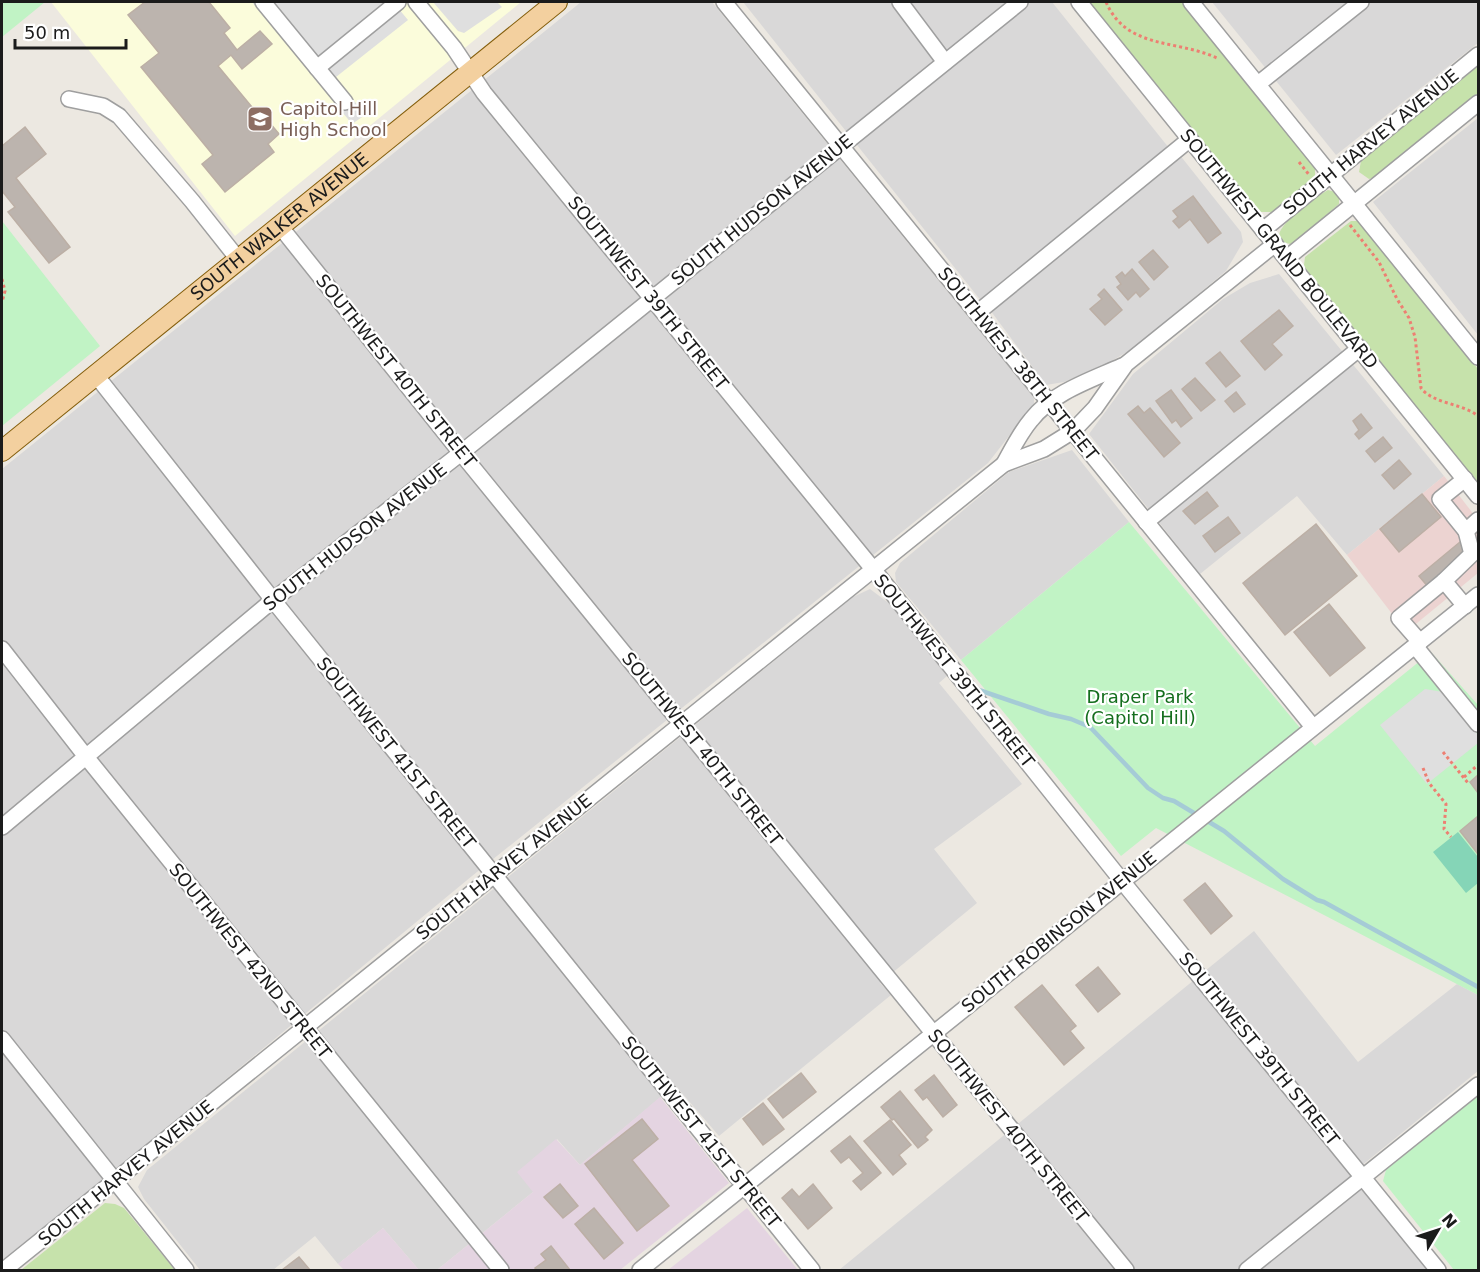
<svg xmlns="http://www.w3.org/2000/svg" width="1480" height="1272" viewBox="0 0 1480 1272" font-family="'DejaVu Sans',sans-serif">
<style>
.residential{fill:#d9d8d8}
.commercial{fill:#ecd3d1}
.industrial{fill:#e4d4e1}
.education{fill:#fbfcdb}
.grass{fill:#c6e2ab}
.park{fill:#c1f3c5}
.pitch{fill:#85d5b7}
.parking{fill:#dfdfdf}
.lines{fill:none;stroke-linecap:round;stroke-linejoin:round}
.stream{stroke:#a5cbd6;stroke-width:4.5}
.building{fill:#bcb4ae;stroke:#bcafa5;stroke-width:1.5}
.minor-casing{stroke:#9f9f9f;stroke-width:18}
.major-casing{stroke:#855f0d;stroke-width:22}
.path{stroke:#ed7f72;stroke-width:3;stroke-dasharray:3 3;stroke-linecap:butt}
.minor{stroke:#fff;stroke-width:15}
.major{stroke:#f3d09f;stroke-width:20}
.labels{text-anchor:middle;stroke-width:4.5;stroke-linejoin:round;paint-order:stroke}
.education-label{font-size:18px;fill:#785e54;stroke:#fff;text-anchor:start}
.street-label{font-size:18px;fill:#1b1b1b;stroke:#fff}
.park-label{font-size:18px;fill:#146e1d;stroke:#fff}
</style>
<rect width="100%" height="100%" fill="#ece8e1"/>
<g class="residential">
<polygon points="581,2 712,2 1034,398 1034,404 988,463 472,876 2,1264 2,842 3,840 2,838 2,469"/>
<polygon points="743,2 1052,2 1169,148 982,302"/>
<polygon points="1212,2 1478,2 1478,43 1336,155"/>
<polygon points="1478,118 1478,335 1373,202"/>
<polygon points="1179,154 1241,232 1243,242 1226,271 1135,347 1110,362 1064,382 1046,385 990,310"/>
<polygon points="1279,274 1444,476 1347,555 1297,496 1200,574 1089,434 1133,374 1223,299 1250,283"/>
<polygon points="1072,450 1129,522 961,660 896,582 895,573 900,563 1009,472"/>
<polygon points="870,589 890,604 947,676 939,683 1022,784 934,849 977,903 880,983 891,995 719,1136 675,1085 580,1165 557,1139 533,1192 437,1270 419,1270 383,1228 338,1264 315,1236 273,1270 200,1270 144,1199 138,1187 147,1170 853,597"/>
<polygon points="1254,931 1358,1062 1457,984 1478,995 1478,1071 1350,1175 1429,1270 839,1270"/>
</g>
<polygon class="commercial" points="1444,476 1478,520 1478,573 1406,632 1347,555"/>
<g class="industrial">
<polygon points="660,1097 729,1183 620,1270 437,1270 533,1192 517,1172 556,1139 580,1165"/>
<polygon points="747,1208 798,1270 668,1270"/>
<polygon points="383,1228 419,1270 344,1270 338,1264"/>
</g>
<polygon class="education" points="51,2 521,2 235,236"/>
<g class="grass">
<polygon points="1088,2 1182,2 1313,164 1315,168 1315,176 1273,212 1260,212"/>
<polygon points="1478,66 1478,93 1375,177 1369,179 1359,172 1361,161"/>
<path d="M1328,190L1336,192L1339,197V204L1295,242L1290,244L1283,242L1279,235C1281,221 1316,197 1328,190Z"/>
<polygon points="1351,221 1357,221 1363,225 1478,369 1478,484 1307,272 1304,265 1305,257"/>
<polygon points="105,1203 115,1204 124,1208 175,1270 21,1270"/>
</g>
<g class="park">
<polygon points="2,2 45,2 2,37"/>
<polygon points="2,221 100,346 2,426"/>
<polygon points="1129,522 1315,746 1431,652 1478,705 1478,995 1156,828 1121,856 961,660"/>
<polygon points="1478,1096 1478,1270 1454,1270 1383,1181 1386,1170"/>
</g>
<polygon class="pitch" points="1458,832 1478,857 1478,883 1466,893 1433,852"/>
<g class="parking">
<polygon points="252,2 393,2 408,20 336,77 365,115 352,124"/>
<polygon points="433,2 497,2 502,7 464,33 458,31"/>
<polygon points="1425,689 1443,692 1478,735 1478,743 1427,784 1380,725"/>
</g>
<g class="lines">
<polyline class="stream" points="976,689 1049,714 1071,719 1090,727 1148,788 1163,798 1174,801 1224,831 1283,879 1317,900 1324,902 1478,987"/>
</g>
<g class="building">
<polygon points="145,2 209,2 230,28 224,33 237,50 260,31 272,44 242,69 231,55 218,66 256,112 259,110 279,134 268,144 274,152 225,192 202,164 213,155 141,67 159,53 128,15"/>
<polygon points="25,127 46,154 16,178 70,247 49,263 8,212 15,207 2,191 2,146"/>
<polygon points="1193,196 1221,233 1208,243 1190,219 1179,228 1173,221 1178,217 1173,211"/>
<polygon points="1153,250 1168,267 1154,280 1139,262"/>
<polygon points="1132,269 1149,289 1140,297 1136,292 1128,300 1117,287 1121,284 1116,277 1122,272 1125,276"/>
<polygon points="1104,289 1122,310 1105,325 1090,309 1102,299 1098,295"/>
<polygon points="1279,310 1293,326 1272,344 1282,355 1265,370 1241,341"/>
<polygon points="1220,352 1240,376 1226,387 1206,363"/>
<polygon points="1195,378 1215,400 1201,411 1182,389"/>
<polygon points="1171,390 1192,418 1181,427 1176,420 1172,423 1156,401"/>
<polygon points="1236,392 1245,404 1234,412 1225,401"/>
<polygon points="1138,406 1144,413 1150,408 1180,443 1164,457 1128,414"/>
<polygon points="1361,414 1372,428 1359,439 1355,434 1359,430 1353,421"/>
<polygon points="1383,437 1392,448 1375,462 1366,451"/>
<polygon points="1399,460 1411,474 1394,489 1382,475"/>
<polygon points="1207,492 1218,506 1195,524 1183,511"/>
<polygon points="1422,494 1441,517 1399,552 1380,529"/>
<polygon points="1228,517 1240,533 1215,552 1203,536"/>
<polygon points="1316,524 1357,576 1285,635 1243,583"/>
<polygon points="1460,542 1470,554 1429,588 1419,576"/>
<polygon points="1329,604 1365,648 1330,676 1294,632"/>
<polygon points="1478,775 1478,793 1470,782"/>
<polygon points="1478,816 1478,854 1460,831"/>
<polygon points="1205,883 1232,916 1211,934 1184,900"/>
<polygon points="1098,967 1120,994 1098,1012 1076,985"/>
<polygon points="1042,985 1076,1026 1070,1031 1084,1048 1064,1065 1015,1007"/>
<polygon points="801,1073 816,1092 783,1118 768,1099"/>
<polygon points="934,1075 957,1105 943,1117 927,1097 923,1100 915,1090"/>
<polygon points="900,1091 932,1130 925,1137 928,1140 918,1148 894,1119 892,1120 881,1107"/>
<polygon points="763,1103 784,1129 763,1145 743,1119"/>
<polygon points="642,1119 658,1139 632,1160 669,1206 637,1231 585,1164"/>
<polygon points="890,1120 911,1145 899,1155 906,1164 893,1175 864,1141"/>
<polygon points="850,1136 881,1173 861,1190 853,1181 863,1173 849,1157 841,1163 831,1151"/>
<polygon points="560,1184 578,1206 563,1218 544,1197"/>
<polygon points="813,1184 832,1208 808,1229 782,1198 792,1189 799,1197"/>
<polygon points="594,1208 623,1243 604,1259 575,1224"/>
<polygon points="551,1246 570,1270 537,1270 535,1268 546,1260 541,1254"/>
<polygon points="299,1257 310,1270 282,1270"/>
</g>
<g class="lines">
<g class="minor-casing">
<g id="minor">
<polyline points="263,2 345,102"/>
<polyline points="416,2 454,48 484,93 873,569 1122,881 1438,1270"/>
<polyline points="724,2 1313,727"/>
<polyline points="900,2 945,62"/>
<polyline points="1079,2 1478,496"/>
<polyline points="1191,2 1478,357"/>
<polyline points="317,68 398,2"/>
<polyline points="1258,84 1361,2"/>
<polyline points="69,99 103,106 119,116 192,201 238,259"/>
<polyline points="279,225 461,453 1126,1270"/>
<polyline points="1263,230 1478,55"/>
<polyline points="1287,258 1478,103"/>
<polyline points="977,313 1190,139"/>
<polyline points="95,374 273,600 812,1270"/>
<path d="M1004,464C1012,449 1020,433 1031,420C1053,392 1091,380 1122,366"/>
<polyline points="1465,479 1440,499 1466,531 1478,520"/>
<polyline points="1146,522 1360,348"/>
<polyline points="1465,606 1444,581 1472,554 1466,531"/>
<polyline points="1420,642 1399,618 1444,581"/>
<polyline points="1415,646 1478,724"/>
<polyline points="2,649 87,758 501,1270"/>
<polyline points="2,827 273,600 461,453 1020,2"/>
<polyline points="2,1039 186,1270"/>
<polyline points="4,1270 1004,464 1044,449 1073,431 1095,408 1126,364 1275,244"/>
<polyline points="640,1270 1478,595"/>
<polyline points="1247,1270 1478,1085"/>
</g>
</g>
<g class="major-casing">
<g id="major">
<path id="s1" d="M2,451L557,2"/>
</g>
</g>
<g class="path">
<path d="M1106,2C1127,50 1176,39 1217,58"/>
<polyline points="1299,162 1310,176"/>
<path d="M1350,225L1379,262L1397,299L1409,318L1415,337L1421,388C1433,404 1462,403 1478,416"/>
<polyline points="2,279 5,291 2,302"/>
<polyline points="1443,752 1468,783"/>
<polyline points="1423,768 1429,783 1446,804 1444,829 1451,837"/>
<polyline points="1464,777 1478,765"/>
</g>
<use href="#minor" class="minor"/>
<use href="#major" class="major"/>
</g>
<defs>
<g id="school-square" transform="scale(1.35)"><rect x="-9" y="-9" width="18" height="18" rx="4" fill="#8d6e63" stroke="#fff"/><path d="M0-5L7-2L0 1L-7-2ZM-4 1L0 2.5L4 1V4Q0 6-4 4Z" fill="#fff"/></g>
</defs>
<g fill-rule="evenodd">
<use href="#school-square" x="260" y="119"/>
</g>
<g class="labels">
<g class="education-label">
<text x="280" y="115">Capitol Hill<tspan x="280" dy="21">High School</tspan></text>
</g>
<g class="street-label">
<text transform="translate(1371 142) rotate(-39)" y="6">SOUTH HARVEY AVENUE</text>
<text transform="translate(762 210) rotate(-39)" y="6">SOUTH HUDSON AVENUE</text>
<text dy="6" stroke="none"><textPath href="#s1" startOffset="357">SOUTH WALKER AVENUE</textPath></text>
<text transform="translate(1279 249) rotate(51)" y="6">SOUTHWEST GRAND BOULEVARD</text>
<text transform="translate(648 293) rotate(51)" y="6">SOUTHWEST 39TH STREET</text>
<text transform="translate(1018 364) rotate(51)" y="6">SOUTHWEST 38TH STREET</text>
<text transform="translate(396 371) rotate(51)" y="6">SOUTHWEST 40TH STREET</text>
<text transform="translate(355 537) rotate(-38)" y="6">SOUTH HUDSON AVENUE</text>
<text transform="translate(954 671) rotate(51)" y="6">SOUTHWEST 39TH STREET</text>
<text transform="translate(702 749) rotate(51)" y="6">SOUTHWEST 40TH STREET</text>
<text transform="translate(396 753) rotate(51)" y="6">SOUTHWEST 41ST STREET</text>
<text transform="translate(504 867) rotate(-39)" y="6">SOUTH HARVEY AVENUE</text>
<text transform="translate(1059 932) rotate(-39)" y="6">SOUTH ROBINSON AVENUE</text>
<text transform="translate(250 961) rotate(51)" y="6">SOUTHWEST 42ND STREET</text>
<text transform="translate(1259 1049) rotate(51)" y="6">SOUTHWEST 39TH STREET</text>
<text transform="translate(1008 1126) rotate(51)" y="6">SOUTHWEST 40TH STREET</text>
<text transform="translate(701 1132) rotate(51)" y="6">SOUTHWEST 41ST STREET</text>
<text transform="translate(126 1173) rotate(-39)" y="6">SOUTH HARVEY AVENUE</text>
</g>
<g class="park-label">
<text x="1140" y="703">Draper Park<tspan x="1140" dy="21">(Capitol Hill)</tspan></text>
</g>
</g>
<rect width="1480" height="1272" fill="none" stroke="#1b1b1b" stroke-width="6"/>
<g transform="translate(1438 1230) rotate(51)" stroke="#ffffff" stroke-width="4.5" paint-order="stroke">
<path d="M0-4.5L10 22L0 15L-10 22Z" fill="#1b1b1b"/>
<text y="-9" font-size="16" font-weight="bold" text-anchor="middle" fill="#1b1b1b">N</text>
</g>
<path d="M15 39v9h111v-9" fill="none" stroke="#1b1b1b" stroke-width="3"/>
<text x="24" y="39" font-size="18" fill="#1b1b1b" stroke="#ffffff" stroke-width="4.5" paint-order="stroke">50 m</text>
</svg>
